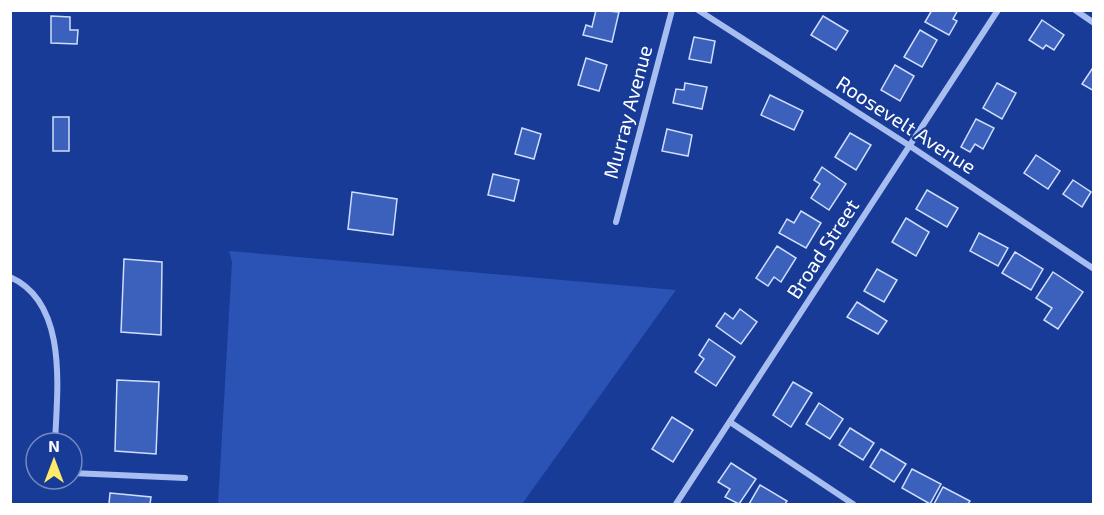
<svg xmlns="http://www.w3.org/2000/svg" width="1104" height="515" viewBox="0 0 1104 515" font-family="'Exo 2',sans-serif">
<style>
.green{fill:#2a53b5}
.building{fill:#3b61bc;stroke:#d0ddfc;stroke-width:1.5}
.lines{fill:none;stroke-linecap:round;stroke-linejoin:round}
.minor{stroke:#a8bef1;stroke-width:6}
.labels{text-anchor:middle;stroke-width:4.5;stroke-linejoin:round;paint-order:stroke}
.street-label{font-size:20px;fill:#fff;stroke:#173b96}
</style>
<rect width="100%" height="100%" fill="#173b96"/>
<polygon class="green" points="229,251 676,290 522,504 218,504 232,262"/>
<g class="building">
<polygon points="596,10 619,12 612,42 583,35 586,25 592,27"/>
<polygon points="932,10 958,10 953,19 957,21 949,35 925,22"/>
<polygon points="51,16 70,17 70,30 78,30 77,44 51,43"/>
<polygon points="823,16 848,31 836,50 811,35"/>
<polygon points="1042,20 1064,35 1054,50 1046,45 1043,49 1029,40"/>
<polygon points="920,30 937,40 922,67 904,57"/>
<polygon points="694,37 715,41 711,63 689,59"/>
<polygon points="586,58 607,65 599,91 578,85"/>
<polygon points="895,65 914,76 900,101 881,90"/>
<polygon points="1094,66 1094,91 1082,84"/>
<polygon points="685,83 707,87 702,109 673,103 676,89 684,90"/>
<polygon points="997,83 1016,93 1002,119 983,108"/>
<polygon points="770,95 803,111 794,130 761,115"/>
<rect x="53" y="117" width="16" height="34"/>
<polygon points="976,119 994,128 983,149 975,144 970,152 961,147"/>
<polygon points="522,128 541,134 534,159 515,154"/>
<polygon points="667,129 692,135 688,156 662,151"/>
<polygon points="850,133 871,145 856,170 835,157"/>
<polygon points="1036,155 1060,171 1048,189 1024,173"/>
<polygon points="822,167 846,184 829,210 811,198 820,184 814,180"/>
<polygon points="493,174 519,180 514,201 488,195"/>
<polygon points="1073,180 1091,192 1082,207 1063,194"/>
<polygon points="927,190 958,208 947,227 916,209"/>
<polygon points="352,192 397,199 393,235 348,229"/>
<polygon points="801,211 821,223 806,248 779,233 787,219 794,223"/>
<polygon points="906,218 929,232 916,256 892,242"/>
<polygon points="979,233 1008,248 998,266 970,251"/>
<polygon points="777,246 796,258 781,282 774,277 768,286 756,278"/>
<polygon points="1015,252 1043,269 1031,290 1002,273"/>
<polygon points="124,259 162,262 161,335 121,332"/>
<polygon points="877,269 897,280 884,302 864,291"/>
<polygon points="1053,272 1083,292 1058,329 1044,320 1052,308 1036,298"/>
<polygon points="857,302 887,321 878,334 847,317"/>
<polygon points="740,309 757,322 741,344 716,326 725,313 733,319"/>
<polygon points="709,339 735,357 716,386 695,372 704,359 699,355"/>
<polygon points="117,380 159,382 156,454 115,451"/>
<polygon points="793,382 812,393 791,427 773,415"/>
<polygon points="819,403 843,419 830,439 806,424"/>
<polygon points="672,417 693,430 673,462 652,449"/>
<polygon points="850,428 874,443 863,460 839,445"/>
<polygon points="881,449 906,464 894,482 870,467"/>
<polygon points="731,463 756,479 739,504 725,497 730,489 718,482"/>
<polygon points="912,469 941,484 930,504 902,488"/>
<polygon points="760,485 787,501 785,504 749,504"/>
<polygon points="943,487 970,501 968,504 934,504"/>
<polygon points="110,493 151,497 150,504 109,504"/>
</g>
<g class="lines">
<g class="minor">
<polyline points="698,10 910,146 1094,269"/>
<polyline points="1075,10 1094,23"/>
<polyline points="616,222 672,10"/>
<path d="M10,277C69,303 57,391 55,443"/>
<polyline points="730,422 853,504"/>
<polyline points="72,473 185,478"/>
<polyline points="676,504 998,10"/>
</g>
</g>
<g class="labels">
<g class="street-label">
<text transform="translate(628 112) rotate(-75)" y="7">Murray Avenue</text>
<text transform="translate(906 125) rotate(33)" y="7">Roosevelt Avenue</text>
<text transform="translate(823 249) rotate(-57)" y="7">Broad Street</text>
</g>
</g>
<rect width="1104" height="515" fill="none" stroke="#ffffff" stroke-width="24"/>
<g transform="translate(54 461)"><circle r="28" fill="#173b96" stroke="#7489c0" stroke-width="1.5"/>
<path d="M0-4.5L10 22L0 15L-10 22Z" fill="#ffea69"/>
<text y="-9" font-size="16" font-weight="bold" text-anchor="middle" fill="#ffffff">N</text>
</g>
</svg>
